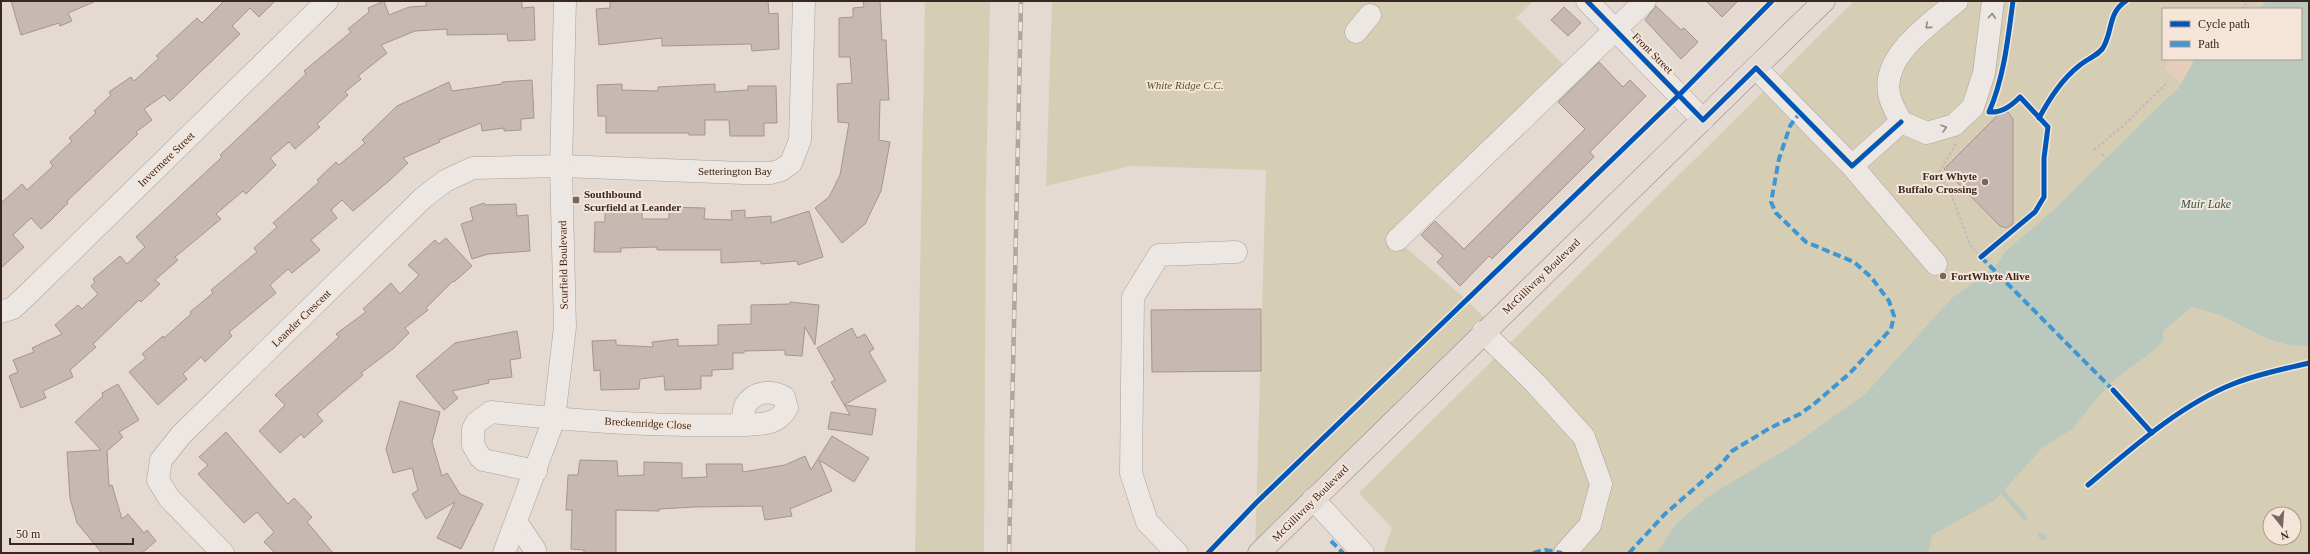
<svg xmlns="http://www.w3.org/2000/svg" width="2310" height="554" viewBox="0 0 2310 554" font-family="Georgia,serif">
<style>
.green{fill:#d6ceb4;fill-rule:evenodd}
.sand{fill:#e5cfba}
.water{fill:#bbc8bd}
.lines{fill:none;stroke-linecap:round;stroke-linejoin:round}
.stream{stroke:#bbc8bd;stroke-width:5}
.building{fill:#c8b8b2;stroke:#a49590}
.minor-casing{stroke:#aaa099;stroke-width:23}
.major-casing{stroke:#8f8580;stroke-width:23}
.path{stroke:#c5beb8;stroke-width:2.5;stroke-dasharray:3 2;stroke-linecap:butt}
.minor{stroke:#ece7e2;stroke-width:22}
.major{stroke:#e4dbd4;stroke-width:22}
.rail-casing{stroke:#ada6a1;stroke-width:4.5}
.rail{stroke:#f4e5d8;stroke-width:3;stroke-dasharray:9;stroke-linecap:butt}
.quiet{stroke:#3e96d5;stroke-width:4;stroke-dasharray:8 4;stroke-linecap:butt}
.cycleway-casing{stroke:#f4e5d8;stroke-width:8}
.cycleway{stroke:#0057b8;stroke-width:5}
.oneway{stroke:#928782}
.poi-dot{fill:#75665f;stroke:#f4e5d8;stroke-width:1.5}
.labels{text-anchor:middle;stroke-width:4;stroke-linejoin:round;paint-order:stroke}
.street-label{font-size:11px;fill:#392721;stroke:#f4e5d8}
.park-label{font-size:11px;font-style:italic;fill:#545429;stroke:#f4e5d8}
.poi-label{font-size:11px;font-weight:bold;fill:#392721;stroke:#f4e5d8;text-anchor:start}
.water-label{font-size:12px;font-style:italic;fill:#31584c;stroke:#f4e5d8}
</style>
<rect width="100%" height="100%" fill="#e4dad1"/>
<g class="green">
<polygon points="925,1 990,1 986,189 984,553 915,553"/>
<polygon points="1052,1 1533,1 1516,18 1571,72 1397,240 1467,300 1491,325 1255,553 1266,170 1131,166 1046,186"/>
<path d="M1854,1H2309V553H1383L1392,528L1359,493ZM2163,9H2301V59H2163ZM2270,514H2294V538H2270Z"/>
</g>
<polygon class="sand" points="2172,59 2188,59 2192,63 2181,84 2165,68"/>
<path class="water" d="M2267,1H2309V346C2273,347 2253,330 2222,316C2212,312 2202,310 2192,307L2163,331V341L2157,348L2109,384L2071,430L2043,447L1995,500L1932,535L1928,553H1657L1676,524L1709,496L1795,444L1865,394L1952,298L1995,267L2006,251L2056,208L2163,102L2178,89L2195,59H2301V9H2259Z"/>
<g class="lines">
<g class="stream">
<polyline points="2002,491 2025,518"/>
<polyline points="2040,535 2044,538"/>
</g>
</g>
<g class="building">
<polygon points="11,1 96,1 68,13 72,21 60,26 59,23 21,35"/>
<polygon points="224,1 275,1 259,17 250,8 232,26 240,34 170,101 164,95 144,109 152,120 136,132 138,134 67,201 68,203 50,221 41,229 31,218 13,235 24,247 1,268 1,203 22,184 27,190 53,166 50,162 72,141 69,138 96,113 94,111 111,95 109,92 131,77 134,81 159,58 156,56 197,18 202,23"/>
<polygon points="384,1 389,15 409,7 426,6 426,1 522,1 522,8 534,7 535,40 508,41 507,34 447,35 447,29 415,31 381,45 387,53 358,76 361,79 345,92 348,95 317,124 320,127 295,149 289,142 270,158 276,165 246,194 243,191 216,214 221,219 175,257 178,260 155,280 160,284 141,302 139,300 93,344 96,347 70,370 73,377 43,391 46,398 21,408 9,376 18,372 13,360 34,352 32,348 62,334 55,325 78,305 82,309 98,294 91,286 95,282 93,279 120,256 127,264 145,247 136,237 222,157 220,155 306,74 304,71 351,32 348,29 369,12 368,8"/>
<polygon points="610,1 768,1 769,14 778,13 779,49 752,51 751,44 662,46 662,38 599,45 596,9 610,8"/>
<polygon points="863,1 880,1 882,40 886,40 889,100 880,100 879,140 890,142 881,191 865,224 842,243 815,208 829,197 840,175 849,123 838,122 837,84 852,83 850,57 839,57 839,18 853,17 853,8 864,7"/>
<polygon points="1706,1 1738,1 1722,17"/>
<polygon points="1656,6 1681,30 1684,28 1698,42 1681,59 1645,20"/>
<polygon points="1564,7 1581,23 1568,36 1551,20"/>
<polygon points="1599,62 1623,87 1630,80 1646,96 1590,152 1594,157 1492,259 1489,256 1460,286 1437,262 1443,256 1421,235 1435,221 1464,249 1585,129 1558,102"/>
<polygon points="532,80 534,118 521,119 521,130 504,131 504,128 482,131 481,123 439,140 440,142 403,158 408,163 390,180 353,211 342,200 331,210 337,218 311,240 320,250 292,273 288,269 270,285 276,293 229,332 232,336 205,362 201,357 183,374 187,379 158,405 129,372 146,358 142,354 163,336 164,338 191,314 190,312 213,293 211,290 257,252 254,248 277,227 273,223 319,182 317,180 336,162 339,165 365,143 362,140 397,106 449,82 452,91 502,84 502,82"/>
<polygon points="622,84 622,90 658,91 658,87 715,84 715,92 748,90 748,86 776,86 777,123 764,123 764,136 730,136 729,120 705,120 705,135 689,135 689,133 606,133 606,116 598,116 597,85"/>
<polygon points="2008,112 2013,119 2013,224 2007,228 2000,226 1944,169 2000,113"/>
<polygon points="484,203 485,205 516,204 517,216 528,215 530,251 488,254 472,259 461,224 473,220 470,208"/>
<polygon points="605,205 642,206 642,219 669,219 669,207 705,208 704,219 732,220 731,211 745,210 745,218 771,216 771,223 809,211 823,257 798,265 797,261 761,264 761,261 721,263 721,250 657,250 657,247 621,248 621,252 594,252 595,222 605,222"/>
<polygon points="446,238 472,266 454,282 453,281 426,308 428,310 405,328 409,333 394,348 361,373 363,375 317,414 323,421 304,438 301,434 280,453 259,431 285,405 275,395 339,337 336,334 366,312 363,309 391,283 400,294 419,275 408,265 435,240 439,244"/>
<polygon points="790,302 819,305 815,345 805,327 802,356 785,355 785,350 744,351 744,353 733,353 733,369 712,370 712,376 701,376 701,389 665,390 664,376 640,379 639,389 601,390 600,370 594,371 592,341 616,340 616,345 653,347 652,342 678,339 678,346 718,345 718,325 751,324 751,305 790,304"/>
<polygon points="1261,309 1261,371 1152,372 1151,310"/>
<polygon points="852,328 857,338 865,334 874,349 869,352 886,381 844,405 876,409 872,435 828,429 831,412 850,415 831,382 835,380 817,348"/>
<polygon points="517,331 521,358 510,360 512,377 488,380 489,383 452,391 458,398 444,410 416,376 455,343"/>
<polygon points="118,384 139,420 119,432 123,437 107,451 109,486 112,485 122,519 128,514 144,533 147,530 156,541 142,553 102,553 77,523 70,498 67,452 101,450 75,422 103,396 102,393"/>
<polygon points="400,401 440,412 432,442 442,476 447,473 460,494 483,504 461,549 437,538 455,502 426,519 412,494 418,490 412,468 393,473 386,449"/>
<polygon points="226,432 288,504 294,498 312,517 307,522 333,553 275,553 264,542 274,532 257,512 244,523 198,474 208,465 199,457"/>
<polygon points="832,436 869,458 854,482 819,460 832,491 790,509 792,516 765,520 762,506 695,507 659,509 659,511 616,510 616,553 584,553 584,550 571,549 572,510 566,510 568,475 578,475 580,460 617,461 618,476 644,475 644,462 682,463 682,478 707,477 706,464 742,464 743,472 785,465 805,456 811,470"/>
</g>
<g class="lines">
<g class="minor-casing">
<g id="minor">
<polyline points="1587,1 1703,120"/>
<path d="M1957,1C1932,23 1882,55 1889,93C1890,103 1897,113 1901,122L1927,133L1954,125L1973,107L1984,73L1993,1"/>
<polyline points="1356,32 1370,15"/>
<polyline points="1756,68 1852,166 1901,122"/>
<polyline points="1852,166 1936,264"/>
<polyline points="1397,240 1645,1"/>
<polyline points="1,312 13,308 29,293 327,1"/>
<polyline points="1483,332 1535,383 1584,437 1601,484 1590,525 1565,553"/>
<path d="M536,471L483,460L480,457L473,445V429L477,422L491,412C574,421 658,427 742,425C743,420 743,411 745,406C754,391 770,390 784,397L787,408C777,426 760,424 742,425"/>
<polyline points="1313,499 1363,553"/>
<polyline points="517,523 535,550 535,553"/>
<polyline points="223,553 169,498 158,480 161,460 181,435 423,198 445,181 473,168 561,166 743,173 771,173 781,170 791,163 800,140 804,1"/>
<polyline points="504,553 554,419 565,327 561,166 565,1"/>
<polyline points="1177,553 1147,522 1131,473 1133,297 1159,255 1236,252"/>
</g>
</g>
<g class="major-casing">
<polyline id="major" points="1259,553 1824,1"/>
</g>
<g class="path">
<polyline points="2241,9 2249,1"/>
<polyline points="1956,144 1937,176 1949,188 1970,245 1981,257"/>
<polyline points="2094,150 2124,125 2168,82"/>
<polyline points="2102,154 2122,175"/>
</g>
<use href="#minor" class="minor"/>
<use href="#major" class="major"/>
<g class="rail-casing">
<polyline id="rail" points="1009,553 1021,1"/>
</g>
<use href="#rail" class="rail"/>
<g class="quiet">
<polyline points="1981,257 2113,390"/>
<polyline points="1331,541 1343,553"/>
<polyline points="1533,553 1545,550 1562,553"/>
<polyline points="1629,553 1665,514 1720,466 1732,451 1770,428 1800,414 1814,404 1849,374 1891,329 1894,316 1889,301 1871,277 1854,262 1806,242 1776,213 1771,202 1779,159 1790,126 1799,114"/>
</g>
<g class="cycleway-casing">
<g id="cycleway">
<polyline points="1587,1 1703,120 1756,68 1852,166 1901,122"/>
<path d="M2039,118C2050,98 2062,79 2080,65C2087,59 2101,54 2104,46C2113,29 2108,13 2126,1"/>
<path d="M1981,257L2035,212L2044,197V158L2048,127L2020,97C2011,106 2002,113 1989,112C2004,78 2008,38 2013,1"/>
<polyline points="2113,390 2152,433"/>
<path d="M2088,485C2131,449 2180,405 2233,384C2257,374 2284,369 2309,363"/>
<polyline points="1208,553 1256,503 1680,94 1772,1"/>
</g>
</g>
<use href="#cycleway" class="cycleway"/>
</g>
<defs><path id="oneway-chevron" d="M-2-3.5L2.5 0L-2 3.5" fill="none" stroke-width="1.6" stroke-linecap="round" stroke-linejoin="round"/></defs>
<g class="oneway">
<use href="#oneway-chevron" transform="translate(1992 16) rotate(-85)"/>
<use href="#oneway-chevron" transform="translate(1928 26) rotate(139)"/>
<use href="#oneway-chevron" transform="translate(1944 128) rotate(-16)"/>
</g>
<g class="poi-dot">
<circle cx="1985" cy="182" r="4"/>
<rect x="572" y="196" width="8" height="8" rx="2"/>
<circle cx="1943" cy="276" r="4"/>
</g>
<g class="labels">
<g class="street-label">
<text transform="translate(1653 53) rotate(45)" y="4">Front Street</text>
<text transform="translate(166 159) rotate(-44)" y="4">Invermere Street</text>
<text x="735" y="175">Setterington Bay</text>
<text transform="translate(563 265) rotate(-91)" y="4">Scurfield Boulevard</text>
<text transform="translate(1541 276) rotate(-44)" y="4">McGillivray Boulevard</text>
<text transform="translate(301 318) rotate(-44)" y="4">Leander Crescent</text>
<text transform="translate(648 423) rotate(3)" y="4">Breckenridge Close</text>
<text transform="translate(1310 503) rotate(-45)" y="4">McGillivray Boulevard</text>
</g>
<g class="park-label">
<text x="1185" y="89">White Ridge C.C.</text>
</g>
<g class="poi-label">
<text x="1977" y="180" text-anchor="end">Fort Whyte<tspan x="1977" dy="13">Buffalo Crossing</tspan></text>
<text x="584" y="198">Southbound<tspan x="584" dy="13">Scurfield at Leander</tspan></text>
<text x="1951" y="280">FortWhyte Alive</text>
</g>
<g class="water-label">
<text x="2206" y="208">Muir Lake</text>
</g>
</g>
<rect width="2310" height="554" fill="none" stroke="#392721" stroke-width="4"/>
<rect x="2162" y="8" width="140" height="52" fill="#f4e5d8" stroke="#a9998f"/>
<rect x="2170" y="21" width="20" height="6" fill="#0057b8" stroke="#a9998f"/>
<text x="2198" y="28" font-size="12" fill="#392721">Cycle path</text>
<rect x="2170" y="41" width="20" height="6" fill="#3e96d5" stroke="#a9998f"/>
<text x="2198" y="48" font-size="12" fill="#392721">Path</text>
<g transform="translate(2282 526) rotate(163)"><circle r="19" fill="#f4e5d8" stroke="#a9998f"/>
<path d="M0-3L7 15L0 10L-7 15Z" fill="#75665f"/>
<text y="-6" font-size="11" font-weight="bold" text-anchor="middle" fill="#392721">N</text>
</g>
<path d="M10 538v6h123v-6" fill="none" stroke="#392721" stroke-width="2"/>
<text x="16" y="538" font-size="12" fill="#392721" stroke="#f4e5d8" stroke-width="3" paint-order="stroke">50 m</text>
</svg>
